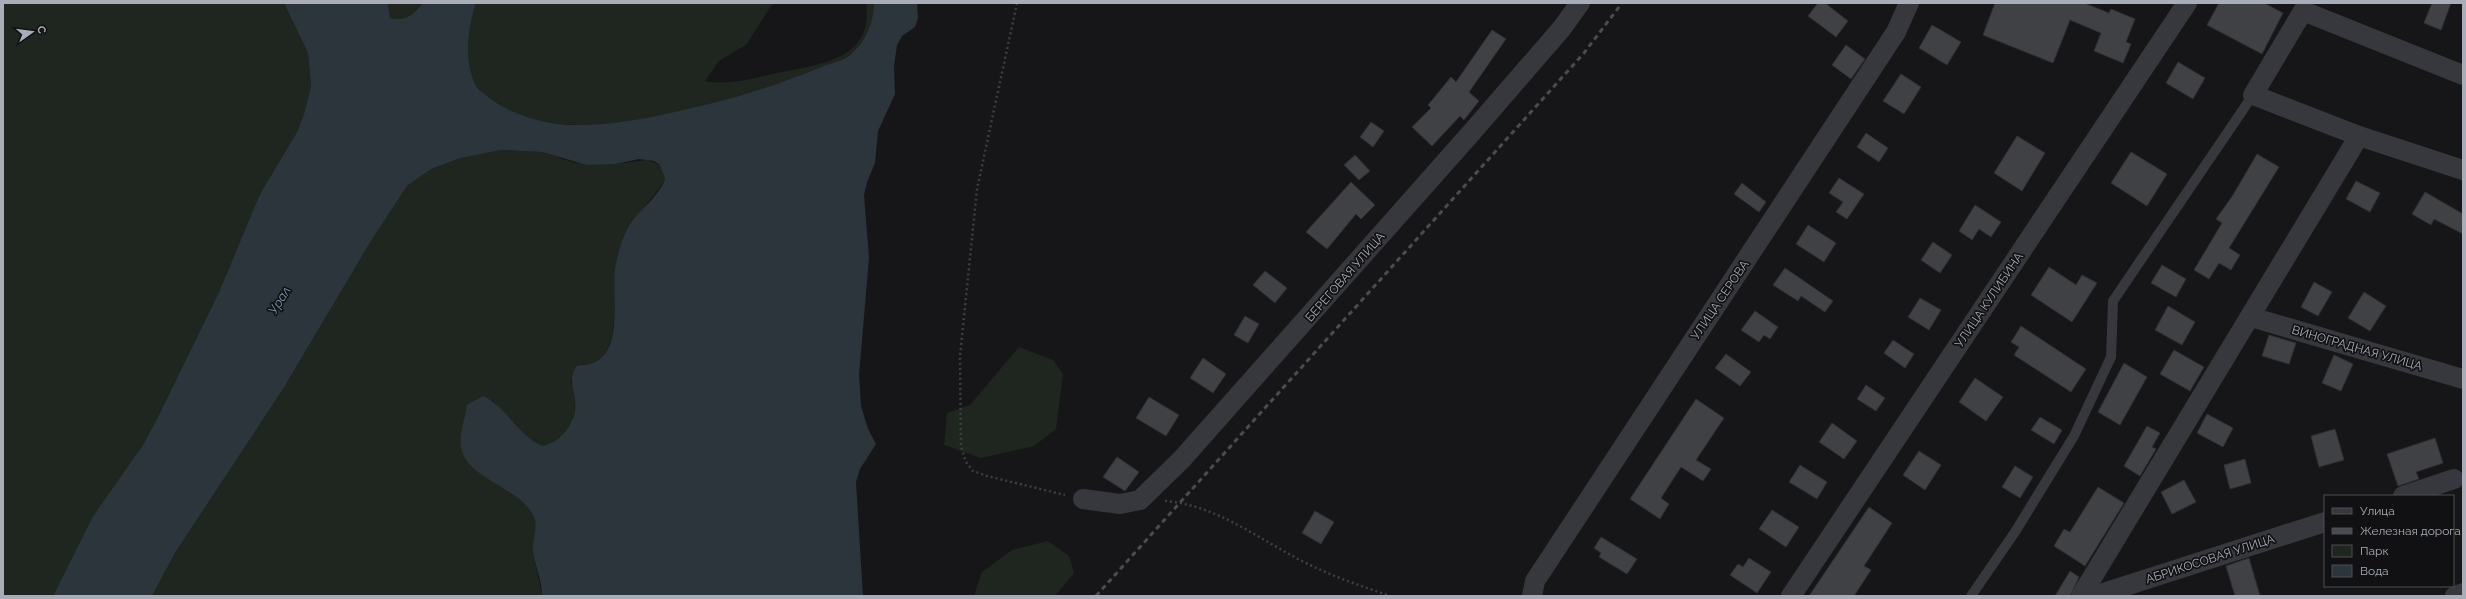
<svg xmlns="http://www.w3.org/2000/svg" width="2466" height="599" viewBox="0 0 2466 599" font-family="Raleway,sans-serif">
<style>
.green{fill:#1e261f}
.water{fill:#2c353c}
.building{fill:#404145;stroke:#303034}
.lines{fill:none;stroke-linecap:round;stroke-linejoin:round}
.path{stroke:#3d3f44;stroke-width:2.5;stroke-dasharray:2 3;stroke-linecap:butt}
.lane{stroke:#37383d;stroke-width:10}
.street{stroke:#37383d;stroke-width:20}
.rail{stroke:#4a4c52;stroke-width:3;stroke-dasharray:5 4;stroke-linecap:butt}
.labels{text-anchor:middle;stroke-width:3.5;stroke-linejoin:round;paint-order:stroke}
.street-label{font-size:12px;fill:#a8adb8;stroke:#111113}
.water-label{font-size:13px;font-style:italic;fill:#7f9bb3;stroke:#111113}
</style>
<rect width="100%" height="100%" fill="#161618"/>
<g class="green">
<polygon points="3,3 284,3 308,53 311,86 304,114 297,132 260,194 219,292 160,413 143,445 93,516 53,596 3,596"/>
<path d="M388,3H423C412,14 407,22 390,18Z"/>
<path d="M476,3H773L746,45L719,61L705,81C729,86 754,78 778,73C819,64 874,61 866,3H874C873,29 862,49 839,61C806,71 775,87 742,97C730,100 718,102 707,105C643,121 549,143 492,99C487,96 479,91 476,86C462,63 468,27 476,3Z"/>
<path d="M501,150L542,152L575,163L616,164L647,160L660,165L665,179C661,189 655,193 649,201C632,223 619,239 615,268C612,295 624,365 583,365L571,380C579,407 577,439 543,446C522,437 507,417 492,400L509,490L523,500L534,516L536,529L533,551L542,596H152L175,553L283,389L371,241L407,186L431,169L461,158Z"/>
<polygon points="1019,347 1053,360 1063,374 1056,429 1034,446 981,458 944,445 947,413 970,405"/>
<polygon points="1048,541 1069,556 1074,573 1055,596 974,596 982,572 1012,550"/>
</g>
<path class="water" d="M284,3H388L390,18C407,22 413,14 423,3H476C468,27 463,62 476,86C478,90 484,93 487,96C514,117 550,126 584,125C626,124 668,114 709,104C748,95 784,82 821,67C831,63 843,61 851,54C867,40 873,23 874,3H917L918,18L915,27L902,36L897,45L894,66L895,94L878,131L875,163L867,182L864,195L869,258L859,375L861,406L868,429L876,444L860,469L856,482L863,596H542C542,580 535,566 533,551C532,539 539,527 533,515C518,486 466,479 461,447C459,434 465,419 467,405L483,396C507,407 518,436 543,446C554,443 559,439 566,431C588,402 562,384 577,366C587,364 595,365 602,357C621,339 612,293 615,268C617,256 621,241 627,230C636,211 658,199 665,179L660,165L654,161L639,159L616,164L587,165L542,152L501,150L461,158L431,169L407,186L371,241L283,389L175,553L152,596H53L93,516L143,445L160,413L219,292L260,194L297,132L304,114L311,86L308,53Z"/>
<g class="building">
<polygon points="1818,3 1825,3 1848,21 1836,37 1808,16"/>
<polygon points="1995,3 2084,3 2109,13 2111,9 2135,19 2126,42 2131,44 2123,63 2094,51 2101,33 2070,20 2053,63 1983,35"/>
<polygon points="2219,3 2264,3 2283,13 2262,54 2207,25"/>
<polygon points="2432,3 2451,3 2441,30 2424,23"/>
<polygon points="1932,25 1961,42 1947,65 1919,48"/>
<polygon points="1492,30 1506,39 1469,92 1479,101 1464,120 1460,116 1432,146 1412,127 1431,108 1428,105 1451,77 1456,82"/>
<polygon points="1846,45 1865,59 1851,79 1832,65"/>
<polygon points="2178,62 2205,78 2193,99 2166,83"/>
<polygon points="1901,74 1921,87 1904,114 1883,101"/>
<polygon points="1371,122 1384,131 1373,147 1360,137"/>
<polygon points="1866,133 1888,148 1879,162 1857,147"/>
<polygon points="2017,136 2045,153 2022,191 1994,173"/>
<polygon points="2131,152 2167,174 2147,206 2111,183"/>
<polygon points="2257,154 2279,167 2229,248 2240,255 2231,270 2219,263 2209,279 2194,270 2222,223 2216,219 2233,195"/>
<polygon points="1355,155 1370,171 1359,180 1344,165"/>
<polygon points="1839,178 1864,194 1847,219 1836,212 1843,202 1829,193"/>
<polygon points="2356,181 2380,193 2370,212 2346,199"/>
<polygon points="1351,182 1375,205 1361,219 1356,214 1327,249 1306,232"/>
<polygon points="1742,183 1766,202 1759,212 1734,194"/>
<polygon points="2425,192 2463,214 2463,234 2434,219 2431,225 2412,214"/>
<polygon points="1975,205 2001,222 1991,237 1979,229 1972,240 1959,231"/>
<polygon points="1808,225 1836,243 1824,262 1796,244"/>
<polygon points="1933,242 1952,255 1940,273 1921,260"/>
<polygon points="2162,265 2186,279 2176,297 2151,283"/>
<polygon points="2049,267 2076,285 2082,275 2097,283 2072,322 2031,295"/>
<polygon points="1785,268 1833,301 1825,312 1801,296 1798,301 1773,285"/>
<polygon points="1265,271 1287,288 1275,303 1253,285"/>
<polygon points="2314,282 2332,292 2318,316 2301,307"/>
<polygon points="2364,292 2386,306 2370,331 2348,318"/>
<polygon points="1920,298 1941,310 1929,330 1908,317"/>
<polygon points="2168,306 2195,322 2182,345 2155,330"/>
<polygon points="1755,311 1778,327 1770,339 1764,335 1759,342 1741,330"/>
<polygon points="1245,316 1259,324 1248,343 1234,335"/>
<polygon points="2021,326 2086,369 2071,392 2014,355 2019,347 2011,342"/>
<polygon points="2269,335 2296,343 2289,364 2262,356"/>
<polygon points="1893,340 1914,354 1905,368 1884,353"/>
<polygon points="2174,350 2204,367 2190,391 2160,374"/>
<polygon points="1726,354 1751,372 1740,386 1715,368"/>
<polygon points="2334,355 2353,364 2341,391 2322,383"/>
<polygon points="1203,358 1226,374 1213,393 1190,378"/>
<polygon points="2124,363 2147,377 2120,425 2098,412"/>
<polygon points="1975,378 2003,397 1986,421 1959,402"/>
<polygon points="1866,385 1885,398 1876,411 1857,399"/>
<polygon points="1149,397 1179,415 1166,436 1136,418"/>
<polygon points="1696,399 1724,418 1696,460 1711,469 1703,481 1681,467 1661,498 1669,504 1660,519 1630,499"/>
<polygon points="2207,414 2233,428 2223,447 2197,433"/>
<polygon points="2040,417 2062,430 2054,444 2031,430"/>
<polygon points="1832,423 1857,441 1844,459 1819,442"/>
<polygon points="2147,426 2160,433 2152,447 2156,449 2140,476 2124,466"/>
<polygon points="2335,429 2344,460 2319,467 2311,436"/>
<polygon points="2435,438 2443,463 2416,472 2419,479 2398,486 2387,454"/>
<polygon points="1919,451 1941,465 1925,490 1903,475"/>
<polygon points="1117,457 1139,472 1125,491 1103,477"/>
<polygon points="2245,459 2251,483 2230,489 2224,465"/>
<polygon points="1800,465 1827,482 1817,499 1789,482"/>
<polygon points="2015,466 2033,477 2020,498 2002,487"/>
<polygon points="2184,480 2196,502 2172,514 2161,492"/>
<polygon points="2098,487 2124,503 2085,566 2054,546 2064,529 2070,532"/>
<polygon points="1869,507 1892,523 1864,566 1871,570 1854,596 1809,596"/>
<polygon points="1772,510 1799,527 1786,547 1759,529"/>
<polygon points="1315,511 1334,522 1321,544 1302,533"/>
<polygon points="1601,537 1637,559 1627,574 1599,557 1601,553 1594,548"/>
<polygon points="1749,558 1771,572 1757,593 1730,575 1738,564 1743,567"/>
<polygon points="2249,558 2260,596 2235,596 2226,566"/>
<polygon points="2070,571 2079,577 2070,596 2055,596"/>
</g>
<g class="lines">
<g class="path">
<polyline points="1017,3 977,189 960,356 961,447 966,462 973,471 987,476 1065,495"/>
<path d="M1165,501C1219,505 1265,544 1312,566C1337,578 1364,587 1390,596"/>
</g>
<polyline class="lane" points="1971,596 2015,532 2074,436 2111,357 2113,301 2253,95"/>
<g class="street">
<polyline points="2303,11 2253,95 2359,136 2463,170"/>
<polyline points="2303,11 2463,75"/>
<polyline points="2251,317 2463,379"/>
<polyline points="2403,496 2454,479"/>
<polyline points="1083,499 1120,504 1140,500 1182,459 1472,132 1562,28 1580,3"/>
<polyline points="1532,596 1535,581 1896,32 1909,3"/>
<polyline points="1791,596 2187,3"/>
<polyline points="2081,596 2359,136"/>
<polyline points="2094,596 2325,522"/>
<polyline points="2455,596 2463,593"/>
</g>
<polyline class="rail" points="1096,596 1584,53 1622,3"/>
</g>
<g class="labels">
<g class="street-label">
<text transform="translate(1345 277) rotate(-49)" y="4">БЕРЕГОВАЯ УЛИЦА</text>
<text transform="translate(1720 300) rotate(-56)" y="4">УЛИЦА СЕРОВА</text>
<text transform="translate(1989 300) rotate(-56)" y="4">УЛИЦА КУЛИБИНА</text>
<text transform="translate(2357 348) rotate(16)" y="4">ВИНОГРАДНАЯ УЛИЦА</text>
<text transform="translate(2210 559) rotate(-18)" y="4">АБРИКОСОВАЯ УЛИЦА</text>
</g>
<g class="water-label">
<text transform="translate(279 300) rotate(-58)" y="5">Урал</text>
</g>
</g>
<rect width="2466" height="599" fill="none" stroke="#a8adb8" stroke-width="8"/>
<rect x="2324" y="495" width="130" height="92" fill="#111113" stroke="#4d4f55"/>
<rect x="2332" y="508" width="20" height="6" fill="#37383d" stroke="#4d4f55"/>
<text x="2360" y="515" font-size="12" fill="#a8adb8">Улица</text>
<rect x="2332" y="528" width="20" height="6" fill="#4a4c52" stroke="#4d4f55"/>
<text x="2360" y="535" font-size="12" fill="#a8adb8">Железная дорога</text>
<rect x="2332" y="545" width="20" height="12" fill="#1e261f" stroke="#4d4f55"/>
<text x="2360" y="555" font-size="12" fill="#a8adb8">Парк</text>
<rect x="2332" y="565" width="20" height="12" fill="#2c353c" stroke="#4d4f55"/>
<text x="2360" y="575" font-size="12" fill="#a8adb8">Вода</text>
<g transform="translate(32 32) rotate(76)" stroke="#111113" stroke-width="3" paint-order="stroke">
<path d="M0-3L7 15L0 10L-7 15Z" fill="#a8adb8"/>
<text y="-6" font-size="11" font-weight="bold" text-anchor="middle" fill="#a8adb8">С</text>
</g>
</svg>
